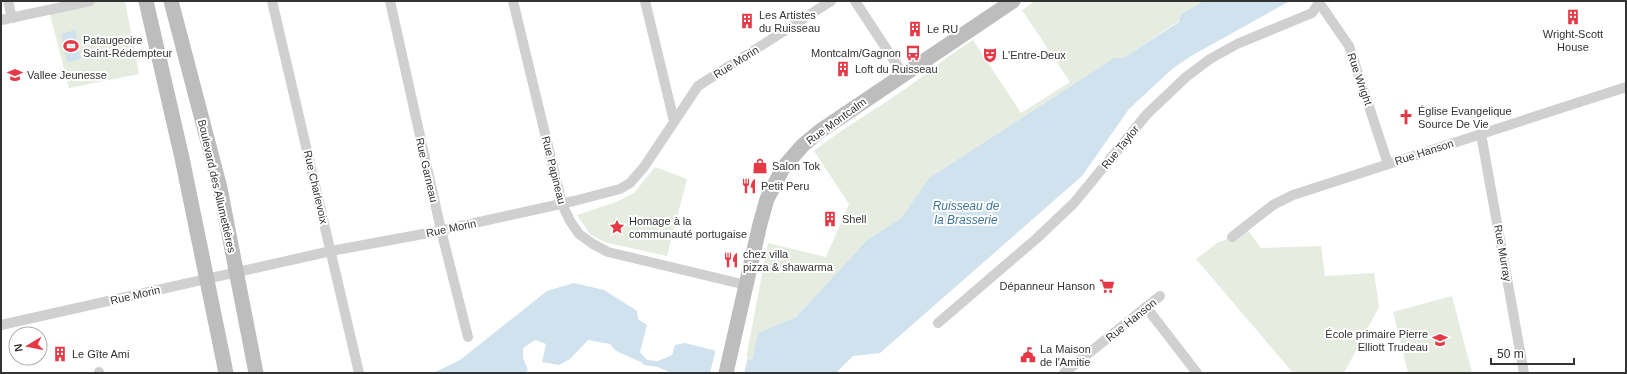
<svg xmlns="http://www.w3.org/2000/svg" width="1627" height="374" viewBox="0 0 1627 374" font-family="Arial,sans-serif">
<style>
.green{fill:#e6ecdf}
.water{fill:#cfe2ee}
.pier{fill:#fff}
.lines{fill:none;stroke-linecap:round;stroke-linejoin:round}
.minor{stroke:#d0d0d0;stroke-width:10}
.secondary{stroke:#bdbdbd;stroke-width:15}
.labels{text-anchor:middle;stroke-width:4;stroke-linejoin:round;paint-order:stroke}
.poi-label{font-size:11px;fill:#333;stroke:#fff;text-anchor:start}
.street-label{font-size:11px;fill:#333;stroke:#fff}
.water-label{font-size:12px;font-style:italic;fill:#3f7597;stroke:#fff}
</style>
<rect width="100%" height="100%" fill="#fff"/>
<g class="green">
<polygon points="90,1 125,1 139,74 69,88 49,10"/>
<path d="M1035,1H1204L1181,14L1179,21L1123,58H1114L929,178L901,218L867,240L796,317L758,333L752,360L746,358L768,243L826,257L849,204L814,151C844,127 877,109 908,87C930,71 950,54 973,40L1021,113L1070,82L1022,10Z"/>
<polygon points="655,167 687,179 667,256 604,242 590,234 577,215 616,202 634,193"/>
<polygon points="1245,227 1261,248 1321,246 1325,276 1374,273 1379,307 1344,373 1293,373 1196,259 1217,243 1232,237"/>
<polygon points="1452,296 1472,373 1408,373 1393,312"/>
</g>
<g class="water">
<polygon points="1204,1 1290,1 1191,56 1172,69 1129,109 1082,176 880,353 853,356 837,372 829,373 671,373 658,367 644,365 641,362 616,351 610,344 588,340 570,359 559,365 542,362 546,344 535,340 523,348 523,358 528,370 525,373 433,373 460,360 547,291 574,283 604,290 637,311 638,319 647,325 640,352 647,360 658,361 672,355 675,345 685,343 752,360 758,333 796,317 867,240 901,218 929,178 1114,58 1123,58 1179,22 1181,14"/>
<polygon points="75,30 81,59 67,62 61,34"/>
</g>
<polygon class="pier" points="716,349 748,357 744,373 710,373"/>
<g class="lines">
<g class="minor">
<polyline points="8,1 12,18"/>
<polyline points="272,1 359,373"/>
<polyline points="390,1 441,230 468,337"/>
<polyline points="513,1 562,204 570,221 579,234 593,244 608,252 746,285"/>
<polyline points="645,1 674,121"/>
<polyline points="855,1 903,74"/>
<polyline points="1318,1 1349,46 1388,164"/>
<polyline points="1,20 90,1"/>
<polyline points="1481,134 1524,373"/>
<polyline points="1232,237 1273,205 1293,195 1626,87"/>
<polyline points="1146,307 1197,373"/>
<polyline points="938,323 1036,239 1074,203 1147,114 1186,77 1210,59 1237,44 1312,13 1320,1"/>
<polyline points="1,325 331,251 434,232 574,201 620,189 630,183 644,167 698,86 831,1"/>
<polyline points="99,372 99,373"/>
<polyline points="1064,373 1160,296"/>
</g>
<g class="secondary">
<polyline points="146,1 182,158 226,373"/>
<polyline points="171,1 220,188 256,373"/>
<polyline points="726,373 760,224 767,199 783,168 803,145 820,131 1013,1"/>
</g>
</g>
<defs>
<g id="building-bare" transform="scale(1.2)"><path d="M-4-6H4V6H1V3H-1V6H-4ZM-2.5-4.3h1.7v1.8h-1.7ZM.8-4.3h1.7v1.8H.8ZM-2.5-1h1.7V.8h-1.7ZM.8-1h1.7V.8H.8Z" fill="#e63946" stroke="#fff" stroke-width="2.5" paint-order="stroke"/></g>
<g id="stadium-bare" transform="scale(1.2)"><path d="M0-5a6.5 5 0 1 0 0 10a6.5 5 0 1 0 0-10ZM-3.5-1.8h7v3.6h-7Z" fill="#e63946" stroke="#fff" stroke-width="2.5" paint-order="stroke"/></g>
<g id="bus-bare" transform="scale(1.2)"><path d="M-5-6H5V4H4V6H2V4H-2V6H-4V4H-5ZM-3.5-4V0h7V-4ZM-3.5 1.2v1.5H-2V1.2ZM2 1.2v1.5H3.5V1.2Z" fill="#e63946" stroke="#fff" stroke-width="2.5" paint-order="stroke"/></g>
<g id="theatre-bare" transform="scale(1.2)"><path d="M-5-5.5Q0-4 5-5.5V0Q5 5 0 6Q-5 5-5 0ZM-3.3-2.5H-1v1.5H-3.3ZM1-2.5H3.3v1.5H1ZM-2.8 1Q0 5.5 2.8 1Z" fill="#e63946" stroke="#fff" stroke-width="2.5" paint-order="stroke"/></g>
<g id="school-bare" transform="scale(1.2)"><path d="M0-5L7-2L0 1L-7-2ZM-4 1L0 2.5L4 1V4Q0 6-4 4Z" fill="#e63946" stroke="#fff" stroke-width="2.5" paint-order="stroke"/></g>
<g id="church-bare" transform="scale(1.2)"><path d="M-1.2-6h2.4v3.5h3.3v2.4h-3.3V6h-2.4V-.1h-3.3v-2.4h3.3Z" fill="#e63946" stroke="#fff" stroke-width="2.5" paint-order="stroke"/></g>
<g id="shop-bare" transform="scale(1.2)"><path d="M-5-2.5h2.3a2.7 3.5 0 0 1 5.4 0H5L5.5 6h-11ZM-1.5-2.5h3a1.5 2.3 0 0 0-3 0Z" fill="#e63946" stroke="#fff" stroke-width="2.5" paint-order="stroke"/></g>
<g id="restaurant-bare" transform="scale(1.2)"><path d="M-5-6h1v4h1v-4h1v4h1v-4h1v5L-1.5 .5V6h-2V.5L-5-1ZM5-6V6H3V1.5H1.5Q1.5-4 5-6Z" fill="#e63946" stroke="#fff" stroke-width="2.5" paint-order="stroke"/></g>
<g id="sight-bare" transform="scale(1.2)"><path d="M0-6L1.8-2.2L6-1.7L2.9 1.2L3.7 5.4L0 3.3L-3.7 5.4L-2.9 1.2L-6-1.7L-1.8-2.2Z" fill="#e63946" stroke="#fff" stroke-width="2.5" paint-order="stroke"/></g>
<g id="supermarket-bare" transform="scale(1.2)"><path d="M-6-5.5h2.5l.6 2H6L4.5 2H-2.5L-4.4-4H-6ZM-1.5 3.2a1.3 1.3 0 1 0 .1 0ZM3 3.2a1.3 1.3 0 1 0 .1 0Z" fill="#e63946" stroke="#fff" stroke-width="2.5" paint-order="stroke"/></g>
<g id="civic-bare" transform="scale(1.2)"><path d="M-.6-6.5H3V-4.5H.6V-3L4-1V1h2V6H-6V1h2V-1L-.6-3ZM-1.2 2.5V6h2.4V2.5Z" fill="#e63946" stroke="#fff" stroke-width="2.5" paint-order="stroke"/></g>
</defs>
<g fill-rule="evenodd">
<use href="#building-bare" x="1573" y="17"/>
<use href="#building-bare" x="747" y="21"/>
<use href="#building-bare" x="915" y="29"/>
<use href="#stadium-bare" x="71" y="46"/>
<use href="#bus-bare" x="913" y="53"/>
<use href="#theatre-bare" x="990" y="55"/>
<use href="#building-bare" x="843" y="69"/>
<use href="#school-bare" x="15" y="75"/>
<use href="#church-bare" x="1406" y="117"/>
<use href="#shop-bare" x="760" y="166"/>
<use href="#restaurant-bare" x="749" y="186"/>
<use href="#building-bare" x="830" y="219"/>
<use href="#sight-bare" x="617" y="227"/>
<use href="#restaurant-bare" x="731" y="260"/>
<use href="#supermarket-bare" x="1107" y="286"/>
<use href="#school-bare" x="1440" y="340"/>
<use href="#building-bare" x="60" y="354"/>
<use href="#civic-bare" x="1028" y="355"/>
</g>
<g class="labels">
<g class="poi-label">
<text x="759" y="19">Les Artistes<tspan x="759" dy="13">du Ruisseau</tspan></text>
<text x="927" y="33">Le RU</text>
<text x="1573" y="38" text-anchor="middle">Wright-Scott<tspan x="1573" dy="13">House</tspan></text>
<text x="83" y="44">Pataugeoire<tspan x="83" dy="13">Saint-Rédempteur</tspan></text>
<text x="901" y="57" text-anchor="end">Montcalm/Gagnon</text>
<text x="1002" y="59">L'Entre-Deux</text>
<text x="855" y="73">Loft du Ruisseau</text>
<text x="27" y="79">Vallee Jeunesse</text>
<text x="1418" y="115">Église Evangelique<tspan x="1418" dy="13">Source De Vie</tspan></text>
<text x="772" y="170">Salon Tok</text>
<text x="761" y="190">Petit Peru</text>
<text x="842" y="223">Shell</text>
<text x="629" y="225">Homage à la<tspan x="629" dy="13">communauté portugaise</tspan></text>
<text x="743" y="258">chez villa<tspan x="743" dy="13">pizza &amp; shawarma</tspan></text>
<text x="1095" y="290" text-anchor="end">Dépanneur Hanson</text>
<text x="1428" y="338" text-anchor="end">École primaire Pierre<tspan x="1428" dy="13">Elliott Trudeau</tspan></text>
<text x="1040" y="353">La Maison<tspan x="1040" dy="13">de l'Amitie</tspan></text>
<text x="72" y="358">Le Gîte Ami</text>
</g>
<g class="street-label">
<text transform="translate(736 62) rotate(-32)" y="4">Rue Morin</text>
<text transform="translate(1360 79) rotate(71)" y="4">Rue Wright</text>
<text transform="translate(836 121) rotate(-36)" y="4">Rue Montcalm</text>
<text transform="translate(1120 147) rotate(-51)" y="4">Rue Taylor</text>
<text transform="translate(1424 152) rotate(-18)" y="4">Rue Hanson</text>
<text transform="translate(427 170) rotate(77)" y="4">Rue Garneau</text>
<text transform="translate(554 170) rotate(76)" y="4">Rue Papineau</text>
<text transform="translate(217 186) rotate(77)" y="4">Boulevard des Allumettières</text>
<text transform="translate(316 187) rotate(77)" y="4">Rue Charlevoix</text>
<text transform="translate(451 228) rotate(-12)" y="4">Rue Morin</text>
<text transform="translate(1503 253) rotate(80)" y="4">Rue Murray</text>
<text transform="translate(135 295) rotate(-13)" y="4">Rue Morin</text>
<text transform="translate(1131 320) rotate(-39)" y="4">Rue Hanson</text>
</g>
<g class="water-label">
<text x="966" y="210">Ruisseau de<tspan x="966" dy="14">la Brasserie</tspan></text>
</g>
</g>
<rect width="1627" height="374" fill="none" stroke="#333333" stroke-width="4"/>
<g transform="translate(28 346) rotate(260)"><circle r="19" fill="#ffffff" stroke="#adadad"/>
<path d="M0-3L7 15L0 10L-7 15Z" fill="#e63946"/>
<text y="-6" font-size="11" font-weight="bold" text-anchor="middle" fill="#333333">N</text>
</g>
<path d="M1491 358v6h83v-6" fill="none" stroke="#333333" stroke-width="2"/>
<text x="1497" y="358" font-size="12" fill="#333333" stroke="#ffffff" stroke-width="3" paint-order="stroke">50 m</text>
</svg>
